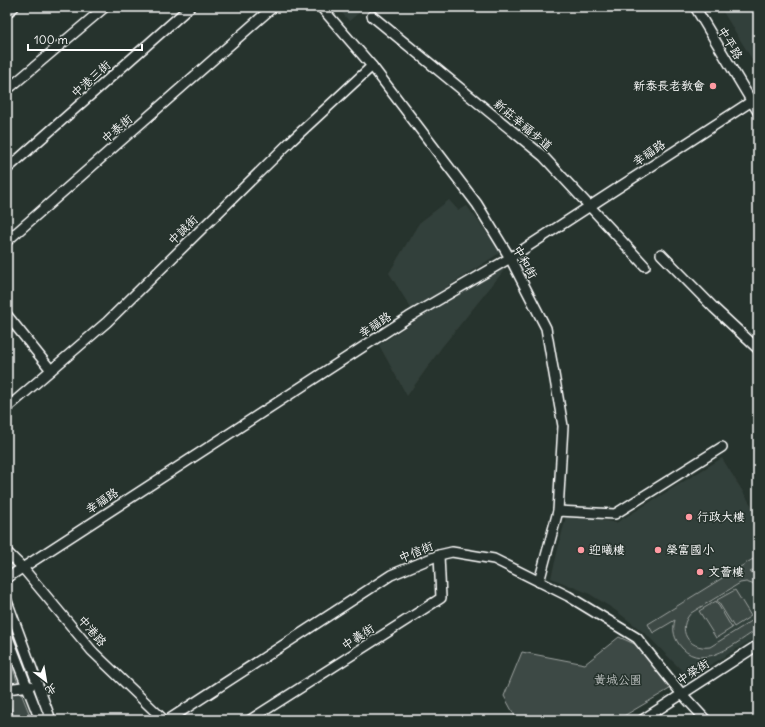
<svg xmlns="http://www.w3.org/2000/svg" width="765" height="727" viewBox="0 0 765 727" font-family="Delius,'LXGW WenKai TC',sans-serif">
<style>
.built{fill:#333f3a}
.green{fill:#3e4944;stroke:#9ea4a2}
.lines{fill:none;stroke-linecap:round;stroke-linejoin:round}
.stream{stroke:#a4a9a7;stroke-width:2.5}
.minor-casing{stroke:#fff;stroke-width:12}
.minor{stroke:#26332d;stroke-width:9}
.poi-dot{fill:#ff9aa2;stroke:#26332d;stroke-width:1.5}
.labels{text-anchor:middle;stroke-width:3;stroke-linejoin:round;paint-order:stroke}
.street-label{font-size:12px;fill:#fff;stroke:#26332d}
.poi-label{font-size:12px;fill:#fff;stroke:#26332d;text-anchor:start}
.park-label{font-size:12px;fill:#bbbfbe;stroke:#26332d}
</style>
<rect width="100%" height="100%" fill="#26332d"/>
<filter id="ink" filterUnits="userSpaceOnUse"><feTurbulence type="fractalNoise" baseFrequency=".025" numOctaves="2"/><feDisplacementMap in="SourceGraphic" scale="8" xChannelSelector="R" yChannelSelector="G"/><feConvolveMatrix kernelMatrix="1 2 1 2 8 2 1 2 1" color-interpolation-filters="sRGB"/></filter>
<g filter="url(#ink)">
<g class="built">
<polygon points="337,7 366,7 349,21"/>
<polygon points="720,7 758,7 758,69"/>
<polygon points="449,200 458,210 467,206 501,252 412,310 389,273 419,223"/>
<polygon points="503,263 510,263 442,347 407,396 379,345"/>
<polygon points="722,458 758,516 758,636 689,678 647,635 615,610 588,593 551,578 567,512 616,523"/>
</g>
<g class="green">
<path d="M753,559L758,567L750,572L758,575V586L746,582L740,583L691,613C676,629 688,650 710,647L758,617V629C738,641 704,672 682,648C674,639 672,630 675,620L653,633L648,624Z"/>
<polygon points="735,590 751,616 734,627 717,600"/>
<polygon points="716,601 732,628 716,638 699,611"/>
<polygon points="619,637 639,646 673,687 617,720 517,720 504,696 522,652 585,664"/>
<polygon points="7,651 23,698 32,720 7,720"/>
</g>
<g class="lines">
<polyline class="stream" points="7,699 14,720"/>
<g class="minor-casing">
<g id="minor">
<polyline points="321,7 372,66 477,204 510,258 546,328 563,426 558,511 539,582"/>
<polyline points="695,7 758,112"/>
<polyline points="7,13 14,7"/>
<polyline points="372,16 543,156 645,266"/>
<polyline points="7,90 105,7"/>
<polyline points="7,169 190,7"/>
<polyline points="7,241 273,7"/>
<polyline points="661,254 714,308 758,349"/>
<polyline points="7,315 51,370"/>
<polyline points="7,408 107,322 291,141 372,66"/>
<polyline points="558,511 615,514 722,447"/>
<polyline points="7,552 22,567 92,651 164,720"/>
<polyline points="7,578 409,317 510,258 758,97"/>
<polyline points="7,601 51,720"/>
<polyline points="7,635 40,720"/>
<polyline points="7,689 30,686"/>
<polyline points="168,720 391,575 439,555 452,552 494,559 568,596 637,638 681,693 706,720"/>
<polyline points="250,720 441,598 439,555"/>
<polyline points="642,720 758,645"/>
</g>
</g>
<use href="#minor" class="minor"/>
</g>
</g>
<g class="poi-dot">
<circle cx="713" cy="86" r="4"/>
<circle cx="689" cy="517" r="4"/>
<circle cx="581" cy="550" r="4"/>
<circle cx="658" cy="550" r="4"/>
<circle cx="700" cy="572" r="4"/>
</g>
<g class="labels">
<g class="street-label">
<text transform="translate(730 43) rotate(59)" y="4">中平路</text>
<text transform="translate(91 79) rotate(-42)" y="4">中港三街</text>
<text transform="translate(523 125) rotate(40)" y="4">新莊幸福步道</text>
<text transform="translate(117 129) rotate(-41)" y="4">中泰街</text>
<text transform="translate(649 153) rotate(-34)" y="4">幸福路</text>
<text transform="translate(183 230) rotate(-44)" y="4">中誠街</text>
<text transform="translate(525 262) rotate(60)" y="4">中和街</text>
<text transform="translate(375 325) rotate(-33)" y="4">幸福路</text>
<text transform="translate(102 501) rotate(-33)" y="4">幸福路</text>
<text transform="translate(416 552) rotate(-22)" y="4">中信街</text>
<text transform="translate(92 631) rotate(49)" y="4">中港路</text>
<text transform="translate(358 637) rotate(-33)" y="4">中義街</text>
<text transform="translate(693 672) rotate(-33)" y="4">中榮街</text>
</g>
<g class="poi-label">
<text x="705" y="90" text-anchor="end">新泰長老教會</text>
<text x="697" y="521">行政大樓</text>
<text x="589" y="554">迎曦樓</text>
<text x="666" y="554">榮富國小</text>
<text x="708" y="576">文薈樓</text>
</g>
<g class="park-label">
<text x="618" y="684">黃城公園</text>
</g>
</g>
<rect width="765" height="727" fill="none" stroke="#26332d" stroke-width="24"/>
<rect x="12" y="12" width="741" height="703" fill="none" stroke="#fff" stroke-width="1.5" filter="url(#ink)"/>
<g transform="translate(46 681) rotate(149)" stroke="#26332d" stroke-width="3" paint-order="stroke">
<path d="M0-3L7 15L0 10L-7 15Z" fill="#ffffff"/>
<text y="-6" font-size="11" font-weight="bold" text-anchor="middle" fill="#ffffff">北</text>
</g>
<path d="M28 44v6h114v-6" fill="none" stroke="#ffffff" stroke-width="2"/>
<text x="34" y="44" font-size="12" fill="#ffffff" stroke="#26332d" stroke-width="3" paint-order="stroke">100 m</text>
</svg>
